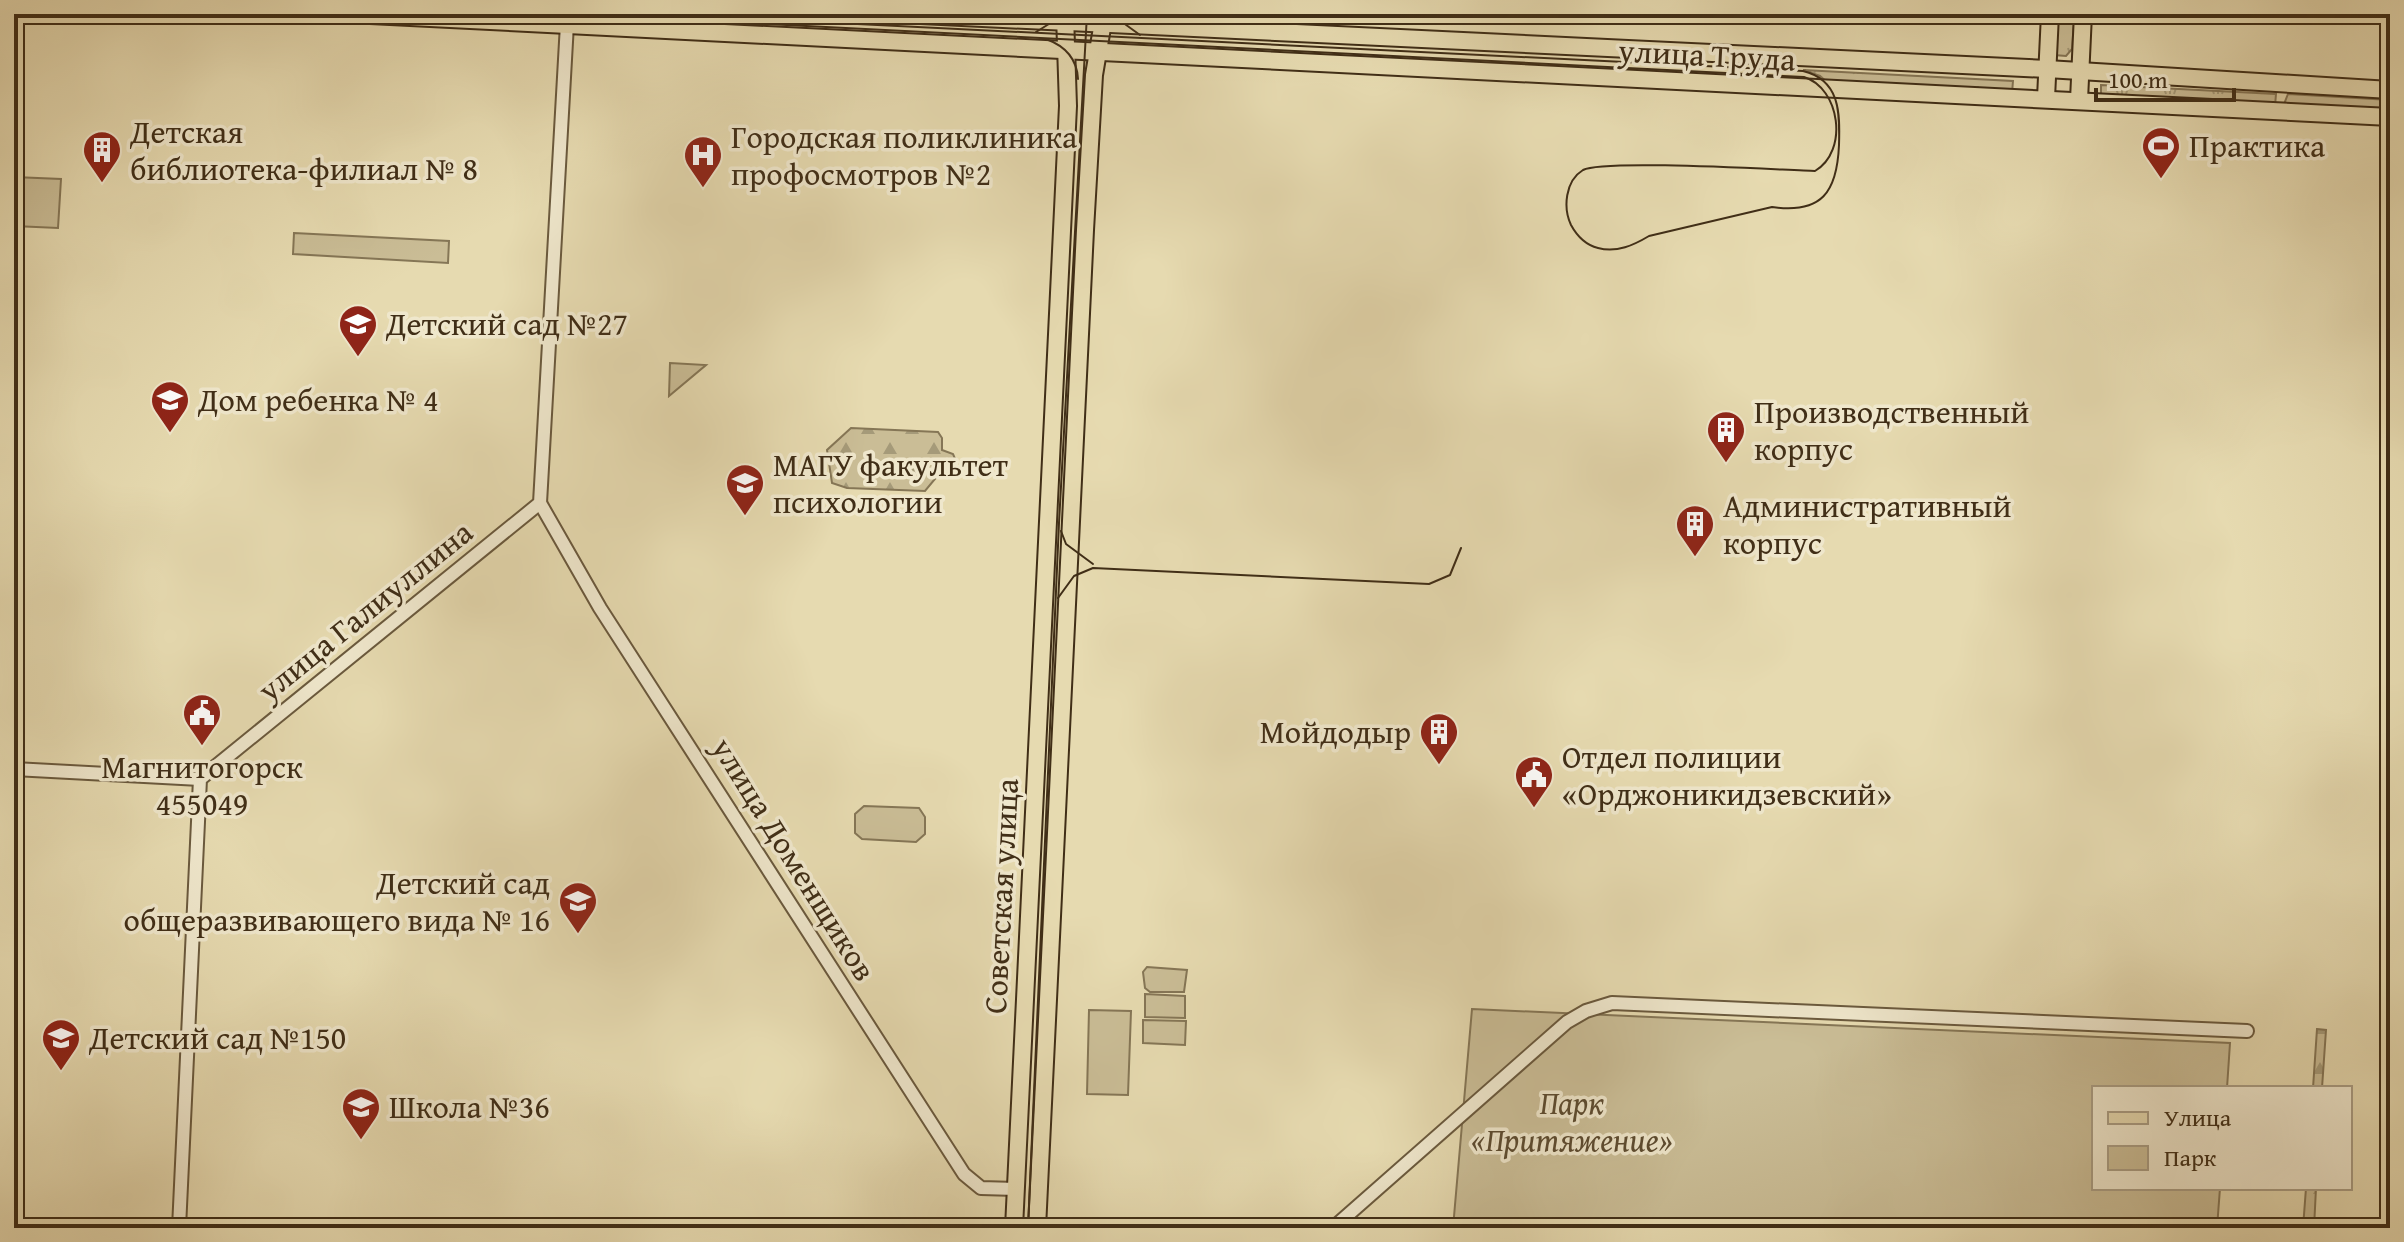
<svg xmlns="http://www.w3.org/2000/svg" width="2404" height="1242" viewBox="0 0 2404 1242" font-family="'Gentium Book Plus',serif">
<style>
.grass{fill:url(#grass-tufts);stroke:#857656;stroke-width:2}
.forest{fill:url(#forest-firs);stroke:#857656;stroke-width:2}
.park{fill:#cabd96;stroke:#857656;stroke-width:2}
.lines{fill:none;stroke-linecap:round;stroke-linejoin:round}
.minor-casing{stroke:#6a593d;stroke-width:16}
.major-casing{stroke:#402e17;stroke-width:20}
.minor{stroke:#efe7cc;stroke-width:12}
.major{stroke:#e6dab0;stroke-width:16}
.tram{stroke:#402e17;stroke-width:2}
.labels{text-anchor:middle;stroke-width:7;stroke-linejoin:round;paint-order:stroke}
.street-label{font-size:32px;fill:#402e17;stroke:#efe7cc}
.poi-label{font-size:32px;fill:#402e17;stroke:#efe7cc;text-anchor:start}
.park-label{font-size:32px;font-style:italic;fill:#5c4b30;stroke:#efe7cc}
</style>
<defs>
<pattern id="grass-tufts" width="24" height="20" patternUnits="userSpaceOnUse" patternTransform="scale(2)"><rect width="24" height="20" fill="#cabd96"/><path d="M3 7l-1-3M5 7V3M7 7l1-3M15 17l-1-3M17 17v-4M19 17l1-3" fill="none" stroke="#a59a79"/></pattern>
<pattern id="forest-firs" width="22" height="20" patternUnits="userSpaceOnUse" patternTransform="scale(2)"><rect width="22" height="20" fill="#cabd96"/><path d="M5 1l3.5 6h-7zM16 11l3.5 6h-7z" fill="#a59a79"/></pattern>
</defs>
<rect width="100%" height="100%" fill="#e6dab0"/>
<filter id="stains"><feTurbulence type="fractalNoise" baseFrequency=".0025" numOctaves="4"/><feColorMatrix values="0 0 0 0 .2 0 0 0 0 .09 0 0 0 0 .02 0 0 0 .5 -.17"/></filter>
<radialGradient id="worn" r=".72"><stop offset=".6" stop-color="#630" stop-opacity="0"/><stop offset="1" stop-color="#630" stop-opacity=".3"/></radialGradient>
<g class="grass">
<polygon points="2051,19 2074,21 2072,49 2066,56 2054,55"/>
<polygon points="1803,70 2013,81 2012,93 1829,84 1820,76"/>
<polygon points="2101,85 2276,94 2275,106 2101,97"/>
<polygon points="2288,94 2390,100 2390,111 2284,104"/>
</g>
<g class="forest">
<polygon points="851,428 938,432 942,438 942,450 953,454 957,463 939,474 925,491 847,488 832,483 827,450"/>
<polygon points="2317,1029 2326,1030 2322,1088 2313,1088"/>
<polygon points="2306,1188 2316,1188 2314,1228 2303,1228"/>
</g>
<g class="park">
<polygon points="14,177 61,179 58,228 14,226"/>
<polygon points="294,233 449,241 448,263 293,254"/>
<polygon points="670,363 706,365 669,396"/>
<polygon points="864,806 919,808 925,817 925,834 916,842 862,839 855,833 855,814"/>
<polygon points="1147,967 1187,970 1184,992 1150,992 1145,988 1143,972"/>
<polygon points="1145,994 1185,996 1185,1018 1145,1017"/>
<polygon points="1472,1009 2230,1043 2227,1088 2094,1088 2094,1188 2220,1188 2217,1228 1453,1228"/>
<polygon points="1089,1010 1131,1011 1128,1095 1087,1094"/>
<polygon points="1143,1020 1186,1021 1185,1045 1143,1043"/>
</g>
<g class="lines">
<g class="minor-casing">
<g id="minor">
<polyline points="540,503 600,608 964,1174 981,1188 1016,1189"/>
<polyline points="14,769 200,779"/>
<polyline points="179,1228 200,779 540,503 567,24"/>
<polyline points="1333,1228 1567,1022 1586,1011 1612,1003 2247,1031"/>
</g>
</g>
<g class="major-casing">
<g id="major">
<polyline points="317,14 349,14"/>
<polyline points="350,14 2390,117"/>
<polyline points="900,14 2047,69 2390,90"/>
<polyline points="2046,98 2050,14"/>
<polyline points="2079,100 2083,14"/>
<polyline points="1014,1228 1068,106 1065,15"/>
<polyline points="1037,1228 1085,230 1094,75 1104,16"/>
</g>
</g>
<use href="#minor" class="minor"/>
<use href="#major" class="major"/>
<g class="tram">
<path d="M573,14L1804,77C1840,88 1849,151 1815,171C1780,170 1603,159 1583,170C1565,181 1563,208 1571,225C1577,236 1586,245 1598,248C1617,253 1634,245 1649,236L1772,207C1822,214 1837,192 1839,145C1840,112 1840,80 1803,71L658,14"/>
<polyline points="1111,14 1140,35"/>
<polyline points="1036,32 1065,14"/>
<path d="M1046,39C1065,46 1077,58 1078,79"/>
<polyline points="1061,531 1066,544 1093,564"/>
<polyline points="1058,598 1074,576 1093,568 1429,584 1450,575 1461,548"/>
<polyline points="1028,1228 1059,523 1087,14"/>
</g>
</g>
<defs>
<g id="stadium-pin" transform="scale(2)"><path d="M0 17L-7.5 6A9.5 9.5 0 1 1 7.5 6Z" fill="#8f2418" stroke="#efe7cc"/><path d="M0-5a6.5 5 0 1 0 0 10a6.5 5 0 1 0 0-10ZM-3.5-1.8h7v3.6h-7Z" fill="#fff"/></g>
<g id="building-pin" transform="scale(2)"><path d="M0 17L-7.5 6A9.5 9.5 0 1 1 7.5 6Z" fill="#8f2418" stroke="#efe7cc"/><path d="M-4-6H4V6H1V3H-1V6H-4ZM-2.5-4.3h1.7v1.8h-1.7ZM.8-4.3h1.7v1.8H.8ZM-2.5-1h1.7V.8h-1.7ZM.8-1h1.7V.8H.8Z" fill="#fff"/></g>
<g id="hospital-pin" transform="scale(2)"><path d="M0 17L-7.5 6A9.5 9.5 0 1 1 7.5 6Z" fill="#8f2418" stroke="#efe7cc"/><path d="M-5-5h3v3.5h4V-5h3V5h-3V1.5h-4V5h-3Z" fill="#fff"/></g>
<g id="school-pin" transform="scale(2)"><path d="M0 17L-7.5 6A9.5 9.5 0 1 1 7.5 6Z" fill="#8f2418" stroke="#efe7cc"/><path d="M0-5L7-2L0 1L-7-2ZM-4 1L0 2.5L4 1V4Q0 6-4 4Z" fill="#fff"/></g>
<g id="university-pin" transform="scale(2)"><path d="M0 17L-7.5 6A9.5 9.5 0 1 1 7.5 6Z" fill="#8f2418" stroke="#efe7cc"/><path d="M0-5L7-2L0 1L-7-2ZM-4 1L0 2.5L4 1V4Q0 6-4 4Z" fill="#fff"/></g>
<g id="civic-pin" transform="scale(2)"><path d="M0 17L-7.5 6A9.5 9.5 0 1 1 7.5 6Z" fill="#8f2418" stroke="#efe7cc"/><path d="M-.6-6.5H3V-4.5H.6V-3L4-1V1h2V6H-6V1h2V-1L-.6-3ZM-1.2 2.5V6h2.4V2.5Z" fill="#fff"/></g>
</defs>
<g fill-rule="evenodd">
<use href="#stadium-pin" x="2161" y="146"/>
<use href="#building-pin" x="102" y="150"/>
<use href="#hospital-pin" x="703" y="155"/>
<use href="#school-pin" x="358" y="324"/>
<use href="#school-pin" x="170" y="400"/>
<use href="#building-pin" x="1726" y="430"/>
<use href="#university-pin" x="745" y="483"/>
<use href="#building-pin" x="1695" y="524"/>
<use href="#civic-pin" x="202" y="713"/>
<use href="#building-pin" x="1439" y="732"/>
<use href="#civic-pin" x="1534" y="775"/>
<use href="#school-pin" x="578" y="901"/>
<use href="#school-pin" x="61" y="1038"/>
<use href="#school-pin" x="361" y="1107"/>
</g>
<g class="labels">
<g class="street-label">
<text transform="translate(1707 55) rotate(3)" y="11">улица Труда</text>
<text transform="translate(365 611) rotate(-39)" y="11">улица Галиуллина</text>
<text transform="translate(794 859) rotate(58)" y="11">улица Доменщиков</text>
<text transform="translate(1001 896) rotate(-87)" y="11">Советская улица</text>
</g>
<g class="poi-label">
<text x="130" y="143">Детская<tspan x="130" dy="37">библиотека-филиал № 8</tspan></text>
<text x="731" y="148">Городская поликлиника<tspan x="731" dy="37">профосмотров №2</tspan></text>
<text x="2189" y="157">Практика</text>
<text x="386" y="335">Детский сад №27</text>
<text x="198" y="411">Дом ребенка № 4</text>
<text x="1754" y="423">Производственный<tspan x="1754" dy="37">корпус</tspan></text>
<text x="773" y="476">МАГУ факультет<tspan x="773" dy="37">психологии</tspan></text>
<text x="1723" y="517">Административный<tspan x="1723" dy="37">корпус</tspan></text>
<text x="1411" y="743" text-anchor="end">Мойдодыр</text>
<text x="1562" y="768">Отдел полиции<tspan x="1562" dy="37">«Орджоникидзевский»</tspan></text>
<text x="202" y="778" text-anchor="middle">Магнитогорск<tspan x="202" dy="37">455049</tspan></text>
<text x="550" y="894" text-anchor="end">Детский сад<tspan x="550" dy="37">общеразвивающего вида № 16</tspan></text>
<text x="89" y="1049">Детский сад №150</text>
<text x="389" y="1118">Школа №36</text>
</g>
<g class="park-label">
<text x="1572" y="1114">Парк<tspan x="1572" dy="37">«Притяжение»</tspan></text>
</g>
</g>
<rect width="2404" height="1242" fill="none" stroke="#e6dab0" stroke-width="48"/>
<rect x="16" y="16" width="2372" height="1210" fill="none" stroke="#402e17" stroke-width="4"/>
<rect x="24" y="24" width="2356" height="1194" fill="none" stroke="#402e17" stroke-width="2"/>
<rect x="2092" y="1086" width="260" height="104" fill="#efe7cc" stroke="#a99d84" stroke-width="2"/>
<rect x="2108" y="1112" width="40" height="12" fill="#e6dab0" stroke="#a99d84" stroke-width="2"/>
<text x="2164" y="1126" font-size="24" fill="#402e17">Улица</text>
<rect x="2108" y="1146" width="40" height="24" fill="#cabd96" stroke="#a99d84" stroke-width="2"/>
<text x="2164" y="1166" font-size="24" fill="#402e17">Парк</text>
<path d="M2096 88v12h138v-12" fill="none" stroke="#402e17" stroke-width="4"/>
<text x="2108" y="88" font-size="24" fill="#402e17" stroke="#efe7cc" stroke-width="6" paint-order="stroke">100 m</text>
<rect width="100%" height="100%" filter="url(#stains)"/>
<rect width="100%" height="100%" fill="url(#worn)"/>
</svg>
